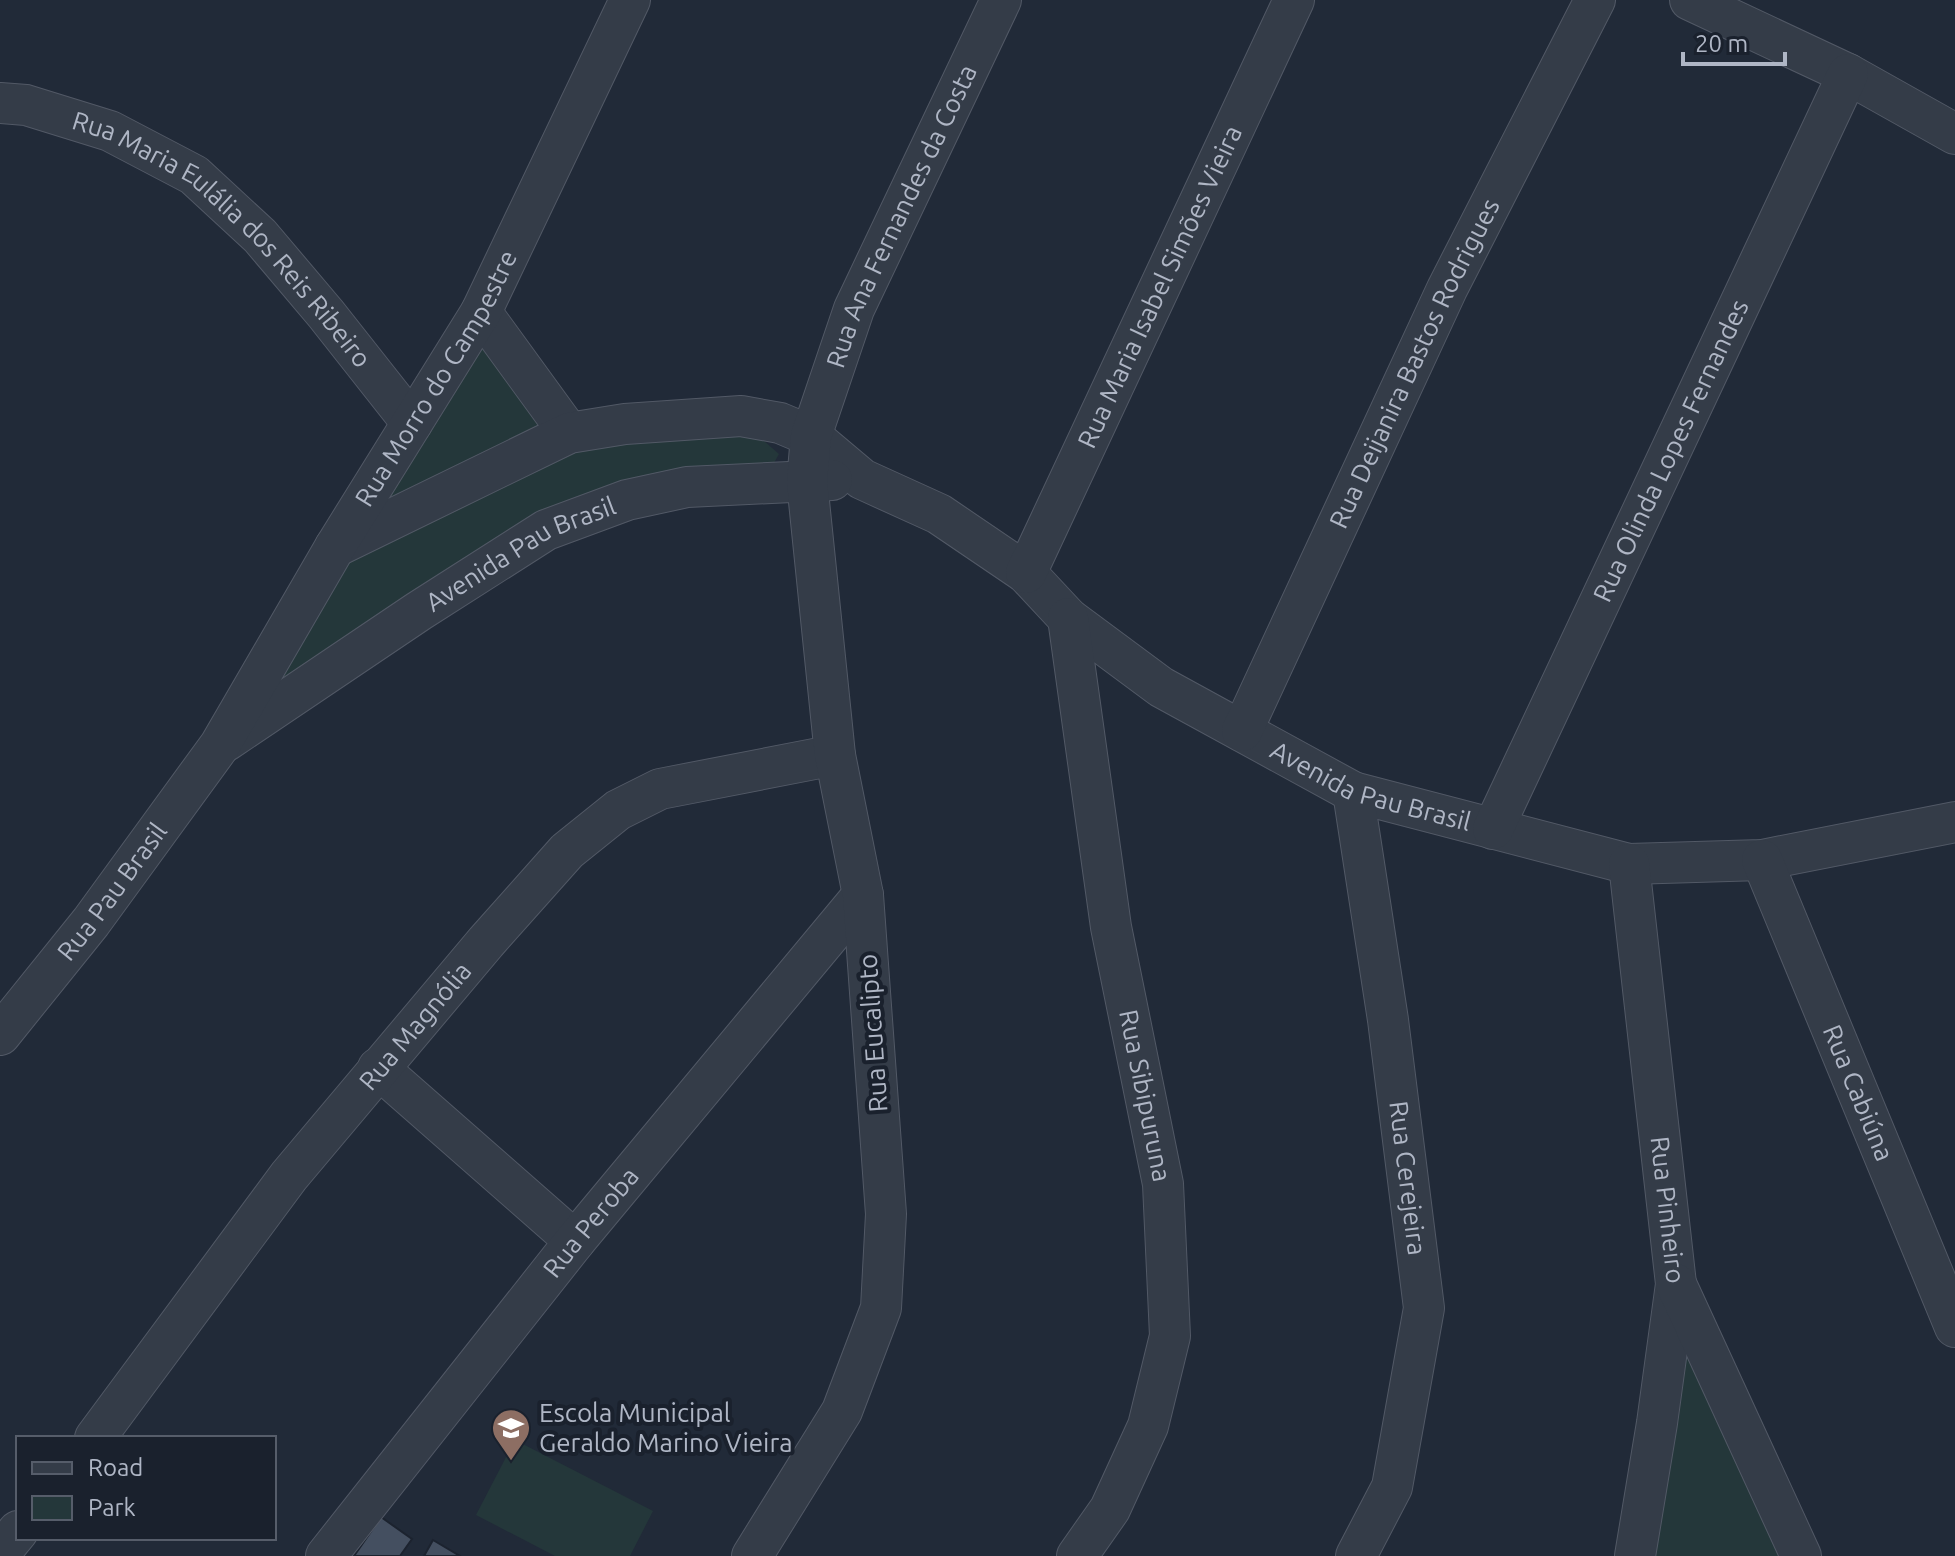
<svg xmlns="http://www.w3.org/2000/svg" width="1955" height="1556" viewBox="0 0 1955 1556" font-family="Ubuntu,sans-serif">
<style>
.green{fill:#24373a}
.building{fill:#444f60;stroke:#1c232f;stroke-width:2}
.lines{fill:none;stroke-linecap:round;stroke-linejoin:round}
.minor-casing{stroke:#525966;stroke-width:42}
.minor{stroke:#343c48;stroke-width:40}
.labels{text-anchor:middle;stroke-width:8;stroke-linejoin:round;paint-order:stroke}
.street-label{font-size:26px;fill:#afb6c5;stroke:#1a212d}
.poi-label{font-size:26px;fill:#afb6c5;stroke:#1a212d;text-anchor:start}
</style>
<rect width="100%" height="100%" fill="#212a38"/>
<g class="green">
<polygon points="484,340 540,428 365,520"/>
<polygon points="756,434 779,454 770,470 656,475 256,710 349,563 570,445"/>
<polygon points="1684,1329 1787,1556 1648,1556"/>
<polygon points="515,1440 653,1511 630,1556 555,1556 476,1515"/>
</g>
<g class="building">
<polygon points="381,1517 412,1539 400,1556 354,1556"/>
<polygon points="433,1540 460,1556 424,1556"/>
</g>
<g class="lines">
<g class="minor-casing">
<g id="minor">
<polyline points="1690,0 1848,74 1955,134"/>
<path id="s1" d="M0,103L26,105L110,131L194,175L260,236L326,314L412,423"/>
<polyline points="481,312 569,433"/>
<path id="s2" d="M335,547L569,433L625,424L741,416L780,423L811,436L862,479L939,514L1026,573L1068,618L1161,687L1353,792L1629,864L1762,860L1955,822"/>
<path id="s3" d="M1026,573L1294,0"/>
<path id="s4" d="M1068,618L1111,927L1163,1184L1170,1336L1148,1426L1110,1509L1077,1556"/>
<path id="s5" d="M1242,731L1447,289L1595,0"/>
<path id="s6" d="M226,741L419,611L546,530L627,500L687,487L832,480"/>
<path id="s7" d="M1353,792L1388,1020L1424,1308L1392,1487L1356,1556"/>
<path id="s8" d="M1493,829L1848,74"/>
<path id="s9" d="M1762,860L1955,1327"/>
<path id="s10" d="M1629,864L1676,1284L1657,1423L1635,1556"/>
<path id="s11" d="M0,1035L91,922L220,745L335,547L481,312L630,0"/>
<polyline points="378,1068 575,1241"/>
<polyline points="1676,1284 1801,1556"/>
<path id="s12" d="M95,1438L289,1176L486,942L567,851L618,810L660,789L835,755"/>
<polyline points="0,1553 18,1531"/>
<path id="s13" d="M326,1556L575,1241L863,895"/>
<path id="s14" d="M752,1556L842,1411L881,1308L886,1214L863,895L835,755L807,482L811,436L854,309L1001,0"/>
</g>
</g>
<use href="#minor" class="minor"/>
</g>
<defs>
<g id="school-pin" transform="scale(2)"><path d="M0 17L-7.5 6A9.5 9.5 0 1 1 7.5 6Z" fill="#8d6e63" stroke="#1a212d"/><path d="M0-5L7-2L0 1L-7-2ZM-4 1L0 2.5L4 1V4Q0 6-4 4Z" fill="#fff"/></g>
</defs>
<g fill-rule="evenodd">
<use href="#school-pin" x="511" y="1428"/>
</g>
<g class="labels">
<g class="street-label">
<text dy="9" stroke="none"><textPath href="#s14" startOffset="1396">Rua Ana Fernandes da Costa</textPath></text>
<text dy="9" stroke="none"><textPath href="#s1" startOffset="270">Rua Maria Eulália dos Reis Ribeiro</textPath></text>
<text dy="9" stroke="none"><textPath href="#s3" startOffset="316">Rua Maria Isabel Simões Vieira</textPath></text>
<text dy="9" stroke="none"><textPath href="#s5" startOffset="406">Rua Deijanira Bastos Rodrigues</textPath></text>
<text dy="9" stroke="none"><textPath href="#s11" startOffset="790">Rua Morro do Campestre</textPath></text>
<text dy="9" stroke="none"><textPath href="#s8" startOffset="418">Rua Olinda Lopes Fernandes</textPath></text>
<text dy="9" stroke="none"><textPath href="#s6" startOffset="350">Avenida Pau Brasil</textPath></text>
<text dy="9" stroke="none"><textPath href="#s2" startOffset="1174">Avenida Pau Brasil</textPath></text>
<text dy="9" stroke="none"><textPath href="#s11" startOffset="182">Rua Pau Brasil</textPath></text>
<text dy="9" stroke="none"><textPath href="#s12" startOffset="522">Rua Magnólia</textPath></text>
<text transform="translate(873 1033) rotate(-94)" y="9">Rua Eucalipto</text>
<text dy="9" stroke="none"><textPath href="#s9" startOffset="252">Rua Cabiúna</textPath></text>
<text dy="9" stroke="none"><textPath href="#s4" startOffset="484">Rua Sibipuruna</textPath></text>
<text dy="9" stroke="none"><textPath href="#s7" startOffset="390">Rua Cerejeira</textPath></text>
<text dy="9" stroke="none"><textPath href="#s10" startOffset="348">Rua Pinheiro</textPath></text>
<text dy="9" stroke="none"><textPath href="#s13" startOffset="426">Rua Peroba</textPath></text>
</g>
<g class="poi-label">
<text x="539" y="1422">Escola Municipal<tspan x="539" dy="30">Geraldo Marino Vieira</tspan></text>
</g>
</g>
<rect x="16" y="1436" width="260" height="104" fill="#1a212d" stroke="#565d6a" stroke-width="2"/>
<rect x="32" y="1462" width="40" height="12" fill="#343c48" stroke="#565d6a" stroke-width="2"/>
<text x="88" y="1476" font-size="24" fill="#afb6c5">Road</text>
<rect x="32" y="1496" width="40" height="24" fill="#24373a" stroke="#565d6a" stroke-width="2"/>
<text x="88" y="1516" font-size="24" fill="#afb6c5">Park</text>
<path d="M1683 52v12h102v-12" fill="none" stroke="#afb6c5" stroke-width="4"/>
<text x="1695" y="52" font-size="24" fill="#afb6c5" stroke="#1a212d" stroke-width="6" paint-order="stroke">20 m</text>
</svg>
